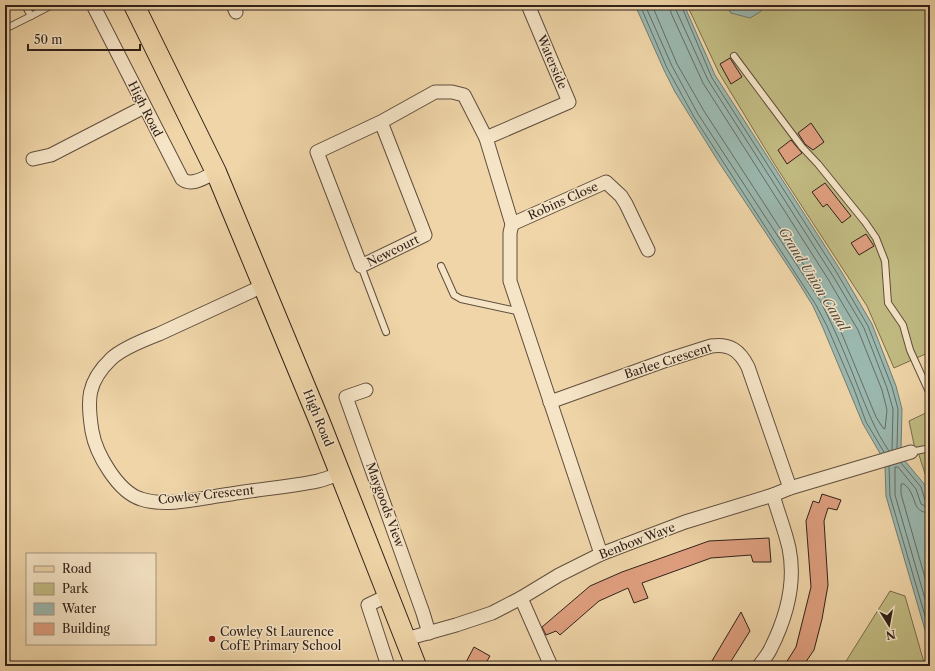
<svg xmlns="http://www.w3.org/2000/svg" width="935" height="671" viewBox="0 0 935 671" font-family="'Libre Caslon Text',serif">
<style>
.green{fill:#c1bb82;stroke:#796e4e}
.water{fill:#9bb8af;stroke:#717c73}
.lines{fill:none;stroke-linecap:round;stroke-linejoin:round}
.shore{stroke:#666c64;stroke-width:1}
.building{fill:#df9f7f;stroke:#31211a}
.lane-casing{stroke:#604e3e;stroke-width:8}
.street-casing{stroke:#604e3e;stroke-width:15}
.primary-casing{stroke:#31211a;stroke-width:22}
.lane{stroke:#f5e4c6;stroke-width:6}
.street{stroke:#f5e4c6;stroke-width:13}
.primary{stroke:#efd5a8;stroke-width:20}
.poi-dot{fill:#8f2418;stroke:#f5e4c6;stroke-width:1.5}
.labels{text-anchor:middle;stroke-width:3;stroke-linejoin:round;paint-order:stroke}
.street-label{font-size:12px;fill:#31211a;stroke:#f5e4c6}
.poi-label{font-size:12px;fill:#31211a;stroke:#f5e4c6;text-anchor:start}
.water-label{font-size:13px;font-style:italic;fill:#514e47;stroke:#f5e4c6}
</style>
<rect width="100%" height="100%" fill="#efd5a8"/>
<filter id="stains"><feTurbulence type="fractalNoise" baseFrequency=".005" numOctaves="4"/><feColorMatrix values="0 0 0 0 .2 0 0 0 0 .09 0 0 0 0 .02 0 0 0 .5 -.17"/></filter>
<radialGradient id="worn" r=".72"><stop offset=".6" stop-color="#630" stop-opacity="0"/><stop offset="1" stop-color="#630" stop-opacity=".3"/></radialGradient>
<g class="green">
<polygon points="687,5 726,5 731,13 767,5 930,5 930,352 894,368 867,306 775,165 719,73"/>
<polygon points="930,411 930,446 915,449 909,421"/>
<polygon points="930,449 930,489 918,452"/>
<polygon points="890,591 905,596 925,666 843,666"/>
</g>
<g class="water">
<polygon points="635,5 684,5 715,75 841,271 872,324 896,386 902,409 901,449 905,461 925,485 930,505 930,647 886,496 885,466 881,455 863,424 823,328 813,306 795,277 718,161 675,92 664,70"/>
<polygon points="726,5 767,5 760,12 750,18 731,13"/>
</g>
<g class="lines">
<g class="shore">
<polyline points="640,5 667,68 694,117 816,305 827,326 854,389 866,422 884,452"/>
<path d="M645,5L672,66L698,114L821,302C835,330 847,358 858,387C867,409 875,431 889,451"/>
<polyline points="652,5 677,64 704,111 826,299 837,322 876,417 883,428 885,429 887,410 882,390 858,330 828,279 703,83 671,13 670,5"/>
<polyline points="676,5 676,10 708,80 833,276 864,328 887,388 893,409 892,450"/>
<polyline points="681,5 712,78 837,273 868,326 892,387 898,409 897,448"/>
<polyline points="901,463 921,487 925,500 930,502"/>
<polyline points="889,466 890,496 930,633"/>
<polyline points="930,507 925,506 921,504 916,489 898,467 895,467 895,495 930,616"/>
<path d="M930,513C913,512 917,502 910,491C909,488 906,486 904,484H901V494L930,595"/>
</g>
</g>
<g class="building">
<polygon points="730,58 742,77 731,84 720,64"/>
<polygon points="811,123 824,142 813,150 805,144 798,133"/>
<polygon points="791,140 802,153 787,164 778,150"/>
<polygon points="825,183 851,216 842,223 827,204 823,207 812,192"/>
<polygon points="866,234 874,246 859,255 851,243"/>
<polygon points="822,494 841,500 837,510 828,508 824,521 828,585 822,619 814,650 803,666 784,666 796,647 811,587 806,521 813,501 819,503"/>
<polygon points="769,538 771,562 753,562 751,555 711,558 642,583 648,598 634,603 628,588 599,601 560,635 556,631 546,635 542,627 590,586 622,572 709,541"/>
<polygon points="741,612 750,631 728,666 709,666"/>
<polygon points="474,647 490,656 484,666 464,666"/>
</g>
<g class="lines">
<g class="lane-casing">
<g id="lane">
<polyline points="25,5 31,16 52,5"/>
<polyline points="5,29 31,16"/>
<polyline points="734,56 802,147 818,164 865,222 876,238 885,261 888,303 903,325 910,350 930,394"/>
<polyline points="361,266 386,332"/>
<polyline points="441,266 454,295 461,299 521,312"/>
<polyline points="911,452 930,448"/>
</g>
</g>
<g class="street-casing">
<g id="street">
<path d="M93,5L182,179C192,187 205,177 216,172"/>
<polyline points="233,5 236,12"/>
<polyline points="381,122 425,235 361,266 317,152 381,122 435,92 452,92 464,95 486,138 512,224 510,233 510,281 601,554"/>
<polyline points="486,138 569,102 528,5"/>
<polyline points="33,159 51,155 144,107"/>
<polyline points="512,224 606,182 621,196 626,204 648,250"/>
<path d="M263,286C228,302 193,318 159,334C146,339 120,350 111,359C87,382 87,400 92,431C96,454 118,492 141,499C167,508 205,497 231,494C260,489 289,487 318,481C325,479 333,476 340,474"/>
<polyline points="366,390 346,397 423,613 429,633"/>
<path d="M550,402L667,360L711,346C730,343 740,351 748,367L790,488"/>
<polyline points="521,598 551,666"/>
<polyline points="406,639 456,625 492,613 521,598 559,575 601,554 685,522 773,495 790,488 911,452"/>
<polyline points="388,666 368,605 389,595"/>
<path d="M759,666C763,660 768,655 771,648C786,618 796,582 789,548C785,530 778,513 773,495"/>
</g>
</g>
<g class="primary-casing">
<polyline id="primary" points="134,5 216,172 319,420 416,666"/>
</g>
<use href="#lane" class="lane"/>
<use href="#street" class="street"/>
<use href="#primary" class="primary"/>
</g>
<circle class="poi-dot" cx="212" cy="639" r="4"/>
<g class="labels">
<g class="street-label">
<text transform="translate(552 62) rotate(67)" y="4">Waterside</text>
<text transform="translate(145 109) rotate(63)" y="4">High Road</text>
<text transform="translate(563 201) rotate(-24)" y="4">Robins Close</text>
<text transform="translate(393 251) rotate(-26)" y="4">Newcourt</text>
<text transform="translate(668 361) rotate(-18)" y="4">Barlee Crescent</text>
<text transform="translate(318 418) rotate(68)" y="4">High Road</text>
<text transform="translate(206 495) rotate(-6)" y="4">Cowley Crescent</text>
<text transform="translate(385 505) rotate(70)" y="4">Maygoods View</text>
<text transform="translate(637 541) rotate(-21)" y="4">Benbow Waye</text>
</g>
<g class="poi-label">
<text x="220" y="636">Cowley St Laurence<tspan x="220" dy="14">CofE Primary School</tspan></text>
</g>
<g class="water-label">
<text transform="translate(814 279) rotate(58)" y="5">Grand Union Canal</text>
</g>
</g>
<rect width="935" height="671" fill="none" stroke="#efd5a8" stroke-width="20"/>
<rect x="6" y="6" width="923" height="659" fill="none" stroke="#31211a" stroke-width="2"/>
<rect x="10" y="10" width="915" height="651" fill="none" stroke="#31211a"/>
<rect x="26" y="553" width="130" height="92" fill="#f5e4c6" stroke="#a79681"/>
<rect x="34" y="566" width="20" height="6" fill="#efd5a8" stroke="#a79681"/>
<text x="62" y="573" font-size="12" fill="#31211a">Road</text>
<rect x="34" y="583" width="20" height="12" fill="#c1bb82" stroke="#a79681"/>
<text x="62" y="593" font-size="12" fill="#31211a">Park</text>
<rect x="34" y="603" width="20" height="12" fill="#9bb8af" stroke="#a79681"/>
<text x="62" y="613" font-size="12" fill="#31211a">Water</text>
<rect x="34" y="623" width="20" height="12" fill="#df9f7f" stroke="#a79681"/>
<text x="62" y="633" font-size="12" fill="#31211a">Building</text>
<g transform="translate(889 625) rotate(169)" stroke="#f5e4c6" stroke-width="3" paint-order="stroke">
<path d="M0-3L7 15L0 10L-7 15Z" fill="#31211a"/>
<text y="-6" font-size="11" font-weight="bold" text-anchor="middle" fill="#31211a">N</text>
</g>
<path d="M28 44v6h112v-6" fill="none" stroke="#31211a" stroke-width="2"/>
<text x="34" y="44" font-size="12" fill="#31211a" stroke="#f5e4c6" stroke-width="3" paint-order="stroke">50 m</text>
<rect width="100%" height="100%" filter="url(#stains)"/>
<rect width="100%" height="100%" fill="url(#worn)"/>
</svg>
